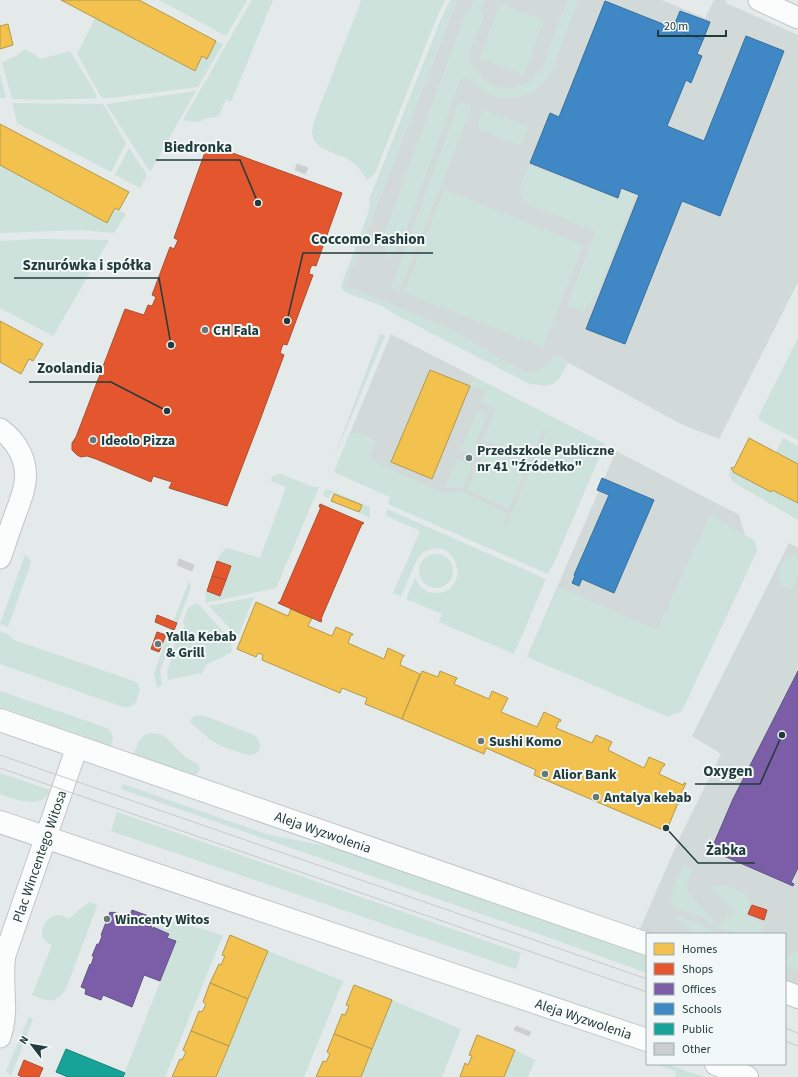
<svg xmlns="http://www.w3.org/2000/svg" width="798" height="1077" viewBox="0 0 798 1077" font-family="'Source Sans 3',sans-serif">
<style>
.built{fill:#d2dad9}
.green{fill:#cde2da}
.homes{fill:#f2c14e;stroke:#b49949}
.shops{fill:#e4572e;stroke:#aa4f32}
.offices{fill:#7b5ea7;stroke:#605487}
.schools{fill:#3f88c5;stroke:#36719c}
.public{fill:#17a398;stroke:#1a847c}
.building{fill:#cbd0cf;stroke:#cdd2d1}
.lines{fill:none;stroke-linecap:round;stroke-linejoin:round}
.street-casing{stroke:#c1c6c6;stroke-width:23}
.secondary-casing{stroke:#bfc7c6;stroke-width:24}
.street{stroke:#fbfcfc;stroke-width:21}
.secondary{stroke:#fbfcfc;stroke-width:22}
.tram{stroke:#c7caca;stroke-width:1}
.poi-dot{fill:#667879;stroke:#f2f8f7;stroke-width:1.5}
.labels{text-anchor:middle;stroke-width:4;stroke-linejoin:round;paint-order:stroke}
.poi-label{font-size:14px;font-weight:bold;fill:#223b3c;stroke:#f2f8f7;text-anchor:start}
.street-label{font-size:14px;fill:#223b3c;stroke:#f2f8f7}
.leader{fill:none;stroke:#223b3c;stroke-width:1.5}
.callout-dot{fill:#223b3c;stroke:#f2f8f7;stroke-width:1.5}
.callout-label{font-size:15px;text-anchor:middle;font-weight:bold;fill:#223b3c;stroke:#f2f8f7;stroke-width:4;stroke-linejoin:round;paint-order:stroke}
</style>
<rect width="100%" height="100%" fill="#e4e9e9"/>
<g class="built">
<polygon points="457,0 662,0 705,18 714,0 724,0 727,1 726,3 798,35 798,282 719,439 683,425 554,355 551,361 544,368 534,373 524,372 402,309 345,286"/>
<polygon points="391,334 605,444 552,567 334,472"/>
<polygon points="616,451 739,515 748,546 676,710 527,657"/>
<polygon points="789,543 798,548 798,985 785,981 785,934 638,933 680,837 721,754 692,736"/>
</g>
<g class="green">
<polygon points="159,0 247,0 226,36"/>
<polygon points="252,0 273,0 231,102 226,99 219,116 207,118 197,122 183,120"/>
<path d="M360,0H445L437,17L375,173L367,180C362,172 357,165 348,159C339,154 315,149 313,137C311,132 313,126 314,121L361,1Z"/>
<path d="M450,0H457L345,286L453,330L512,366L524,372L534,373L544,368L551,361L554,355L568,363C556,385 554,389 528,383L396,315L382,306L347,293L342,289L341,286L369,211L370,197L441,19Z"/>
<path d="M474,0H485L481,11L484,16C481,23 469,50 470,56C470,62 473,68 477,73C491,92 519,94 536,76C545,67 548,52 552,40C557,27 563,14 567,0H577L576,6L550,75L540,86L533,92L520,97L513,98H501L493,96L485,93L480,89L470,80L461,77L398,251L394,250L390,258L385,255L387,248L380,245L467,10L470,11Z"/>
<polygon points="500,4 544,20 524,74 480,58"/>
<polygon points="95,18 195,71 202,56 207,59 216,41 223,44 198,87 111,98 103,98 100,95 77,54"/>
<polygon points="25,49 41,59 70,51 96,94 96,98 49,100 12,99 2,62 16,56"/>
<polygon points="0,73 6,98 0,98"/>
<polygon points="196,91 150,172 106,104"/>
<polygon points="12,103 102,104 105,107 126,143 111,172 17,123"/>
<polygon points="462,103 466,103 472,106 400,291 391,288 458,105"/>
<polygon points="483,110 528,127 523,142 521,144 517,144 479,129 478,125"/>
<polygon points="129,148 147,175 140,188 115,175"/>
<polygon points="0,165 107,223 115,208 126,214 114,233 82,230 0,233"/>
<path d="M529,165L619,200L623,190L636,195L597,294L595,293L590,305L587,304L584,312L567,305L596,231L529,205C513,194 523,179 529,165Z"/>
<polygon points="444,190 583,245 543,347 404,292"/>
<polygon points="39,239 109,240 53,336 0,308 0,241"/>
<polygon points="380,334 385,336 334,458"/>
<polygon points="798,338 798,440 759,420 759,415"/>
<path d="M474,377L605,444L548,574L388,504L390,497L334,472L349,435C357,429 368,437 376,441L369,458L398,473L439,491L443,494L463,492L507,514L504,522L507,524L547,431L543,429L530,460L483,440L496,409L481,403L486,391L471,385Z"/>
<polygon points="477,411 487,416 475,444 480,447 476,456 461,450"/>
<polygon points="783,438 798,446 798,464 776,452"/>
<polygon points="485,449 489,451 490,449 527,465 509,509 467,490"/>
<polygon points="457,459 472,466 463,487 445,488"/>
<polygon points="731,469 734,471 733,472 771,491 772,490 798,503 798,520 733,482 729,474"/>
<path d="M278,474H281L314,487H319L276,588L206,603L205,591L221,596L231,566L217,561C219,555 223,549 229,548L260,558L286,487L271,481C271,477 274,475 278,474Z"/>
<polygon points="327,489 370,507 370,518 359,513 362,505 331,493 329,498 323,496 325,490"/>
<path d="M387,509L546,579L514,654L439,622L442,614L406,599L415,578C419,587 426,593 436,593C468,593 462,543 432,549C426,550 422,553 419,557C416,561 414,566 412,571C408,579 405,588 401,596L393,593L420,531L386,516Z"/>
<polygon points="710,515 755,541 757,551 682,711 668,717 527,657 558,587 657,630"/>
<circle cx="436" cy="571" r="17"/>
<path d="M798,554V576L791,590C788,588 784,587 782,585C775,579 780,564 786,559C790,556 793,555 798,554Z"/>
<polygon points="25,555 29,558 31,563 8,627 0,624"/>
<polygon points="189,581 191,587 160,671 162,685 157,688 154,673 170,629 174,630 177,622 174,620"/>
<polygon points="254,597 238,637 209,606"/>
<polygon points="197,603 231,640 232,652 206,665 201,675 199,673 196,674 168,680 167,672 172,657 175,657 172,651 179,634 182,633 185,626 183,621 188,608"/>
<path d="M0,631L9,635L14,640L134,681L138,684L140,690C137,700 136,709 123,707L0,664Z"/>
<path d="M0,691L107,728C114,733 113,739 111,746L0,707Z"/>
<path d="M200,715L210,718L254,735C265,743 260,757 247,755L221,746L209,739L190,722C191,717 195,716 200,715Z"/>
<path d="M149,733C167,732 170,743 181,753C186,758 192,761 198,764L200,769L197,774L193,775L134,754C137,745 139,737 149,733Z"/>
<path d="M0,773L50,790C43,811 14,799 0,794Z"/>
<polygon points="123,784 266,834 340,849 647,956 647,973 539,934 121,789"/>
<polygon points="117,812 521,953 516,969 111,831"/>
<path d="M684,865L693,870C689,878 685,884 689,893L717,926L734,912L712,887L728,885L747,895L750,902L745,916L764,923L760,934H743L722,929L697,915L672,907C669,891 677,879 684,865Z"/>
<path d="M90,902L97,905V906L66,989C54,1005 48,1001 32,995L52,945C49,943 46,942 44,939C38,931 47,916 57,915C61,915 65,917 69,919L80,909Z"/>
<polygon points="157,916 223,935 165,1077 123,1077 176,941 167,938 169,934 155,928 159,919"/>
<path d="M675,916L700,924L717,934C711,934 703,935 697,934C689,932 680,922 675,916Z"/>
<path d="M798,950V970L785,966C785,957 790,953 798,950Z"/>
<polygon points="268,951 343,981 304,1077 217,1077"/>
<polygon points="392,1000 461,1029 442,1077 361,1077"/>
<polygon points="29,1017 33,1019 11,1076 6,1071"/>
<polygon points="515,1050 535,1060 528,1077 504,1077"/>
<polygon points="654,1064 666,1064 704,1077 675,1077 676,1071"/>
</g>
<g class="homes">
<polygon points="61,0 139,0 216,41 207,59 202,56 195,71"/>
<polygon points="8,24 13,45 0,49 0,26"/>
<polygon points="0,124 129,192 119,210 115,208 107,223 0,165"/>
<polygon points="0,321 43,344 33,361 29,359 21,374 0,362"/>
<polygon points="430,370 470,386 432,479 391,462"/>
<polygon points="749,438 798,464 798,503 772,490 771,492 733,472 734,471 731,469 732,467 734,468"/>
<polygon points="334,494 362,505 359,512 331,501"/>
<polygon points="256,602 288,616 291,609 312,618 308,626 332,636 336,627 353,634 353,635 351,635 348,643 384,659 388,648 405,656 403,656 400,665 420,674 402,719 365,704 367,698 342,688 340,693 262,660 263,655 258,653 256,657 237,649"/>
<polygon points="422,671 438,677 440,671 457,678 457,679 456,679 454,684 489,699 492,691 508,698 501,712 537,727 544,712 561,720 560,722 559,721 556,728 592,743 596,735 612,742 608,750 644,768 649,757 665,764 664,766 663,766 659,774 683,785 684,783 686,783 681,794 684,796 680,804 678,803 668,827 663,830 534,775 536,770 486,748 484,754 402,719"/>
<polygon points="230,935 268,951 248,999 210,983 219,964 221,965 225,956 222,955"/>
<polygon points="210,983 248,999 229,1046 191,1031 199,1011 202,1012 206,1004 203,1002"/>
<polygon points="354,985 392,1000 372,1049 334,1034 342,1014 345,1015 349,1006 346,1005"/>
<polygon points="191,1031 229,1046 216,1077 172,1077 180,1059 182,1060 186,1052 183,1050"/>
<polygon points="334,1034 372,1049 361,1077 316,1077 323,1061 326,1062 330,1054 327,1052"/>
<polygon points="477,1035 515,1050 504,1077 460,1077 465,1063 468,1065 472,1056 469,1055"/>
</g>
<g class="shops">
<polygon points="208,144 342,193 316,266 312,265 310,269 309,274 313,275 287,345 283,344 280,353 284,355 260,420 227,506 169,488 172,482 153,476 151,482 96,459 87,456 81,457 77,455 72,450 72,443 76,437 125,309 144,315 148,305 152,306 156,297 152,295 170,247 174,249 178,240 174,238"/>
<polygon points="320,504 364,523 363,524 362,524 357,535 321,619 322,620 321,622 278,603 279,602 280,602 321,507 319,507"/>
<polygon points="217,561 231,566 226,580 212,576"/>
<polygon points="212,576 226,580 220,596 207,591"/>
<polygon points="157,615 177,623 174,630 155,622"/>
<polygon points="157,632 166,635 159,652 151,649"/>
<polygon points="752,905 767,910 764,920 748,914"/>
<polygon points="24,1060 43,1068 39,1077 22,1077 18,1075"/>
</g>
<g class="offices">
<polygon points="798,671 798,868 791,882 794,884 793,886 708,849 709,847 712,848 733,799"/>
<polygon points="132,910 154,918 151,928 153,929 153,927 169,934 167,938 176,941 160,981 144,975 132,1007 103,995 101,1000 85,994 86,989 81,987 90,964 91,965 94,956 92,956 97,944 99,944 102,936 101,935 110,912 113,913 113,912 127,917 126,918 128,919"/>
</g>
<g class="schools">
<polygon points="605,1 703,40 697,54 702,56 691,83 686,80 667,126 704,141 746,36 784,51 720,216 682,201 625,344 586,329 639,195 621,188 618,198 530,163 550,113 559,117"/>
<polygon points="680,11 710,22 703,40 673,28"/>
<polygon points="602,478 654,500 614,593 582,579 579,586 572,583 575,576 574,575 609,495 597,490"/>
</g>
<polygon class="public" points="66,1049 125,1073 123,1077 68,1077 56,1072"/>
<g class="building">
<polygon points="297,164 308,168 305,174 295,170"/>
<polygon points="179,559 194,565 192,571 177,565"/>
<polygon points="516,1026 531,1032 529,1036 514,1030"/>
</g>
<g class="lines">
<g class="street-casing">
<g id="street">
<polyline points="759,0 798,18"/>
<path d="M0,429C17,441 28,461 25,482C24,494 18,506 14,518C9,531 5,545 0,558"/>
<path id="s1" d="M0,1037C10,1008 0,984 5,955L77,747"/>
</g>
</g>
<g class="secondary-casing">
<g id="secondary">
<path id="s2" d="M0,720L647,944"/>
<path id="s3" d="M0,822L647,1040"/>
<polyline points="785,992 798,997"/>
<polyline points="716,1064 747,1077"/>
</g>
</g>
<use href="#street" class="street"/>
<use href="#secondary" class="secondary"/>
<g class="tram">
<polyline points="0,755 647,979"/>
<polyline points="0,768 647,992"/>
<polyline points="785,1028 798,1033"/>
<polyline points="785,1041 798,1046"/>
</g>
</g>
<g class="poi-dot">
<circle cx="205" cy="330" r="4"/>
<circle cx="93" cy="440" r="4"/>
<circle cx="469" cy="458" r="4"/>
<circle cx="158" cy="644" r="4"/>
<circle cx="481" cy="741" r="4"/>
<circle cx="545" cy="774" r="4"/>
<circle cx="596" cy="797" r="4"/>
<circle cx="107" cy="919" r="4"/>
</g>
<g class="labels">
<g class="poi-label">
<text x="213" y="335">CH Fala</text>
<text x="101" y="445">Ideolo Pizza</text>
<text x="477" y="455">Przedszkole Publiczne<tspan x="477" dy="16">nr 41 "Źródełko"</tspan></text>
<text x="166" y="641">Yalla Kebab<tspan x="166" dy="16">&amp; Grill</tspan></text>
<text x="489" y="746">Sushi Komo</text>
<text x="553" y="779">Alior Bank</text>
<text x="604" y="802">Antalya kebab</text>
<text x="115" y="924">Wincenty Witos</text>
</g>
<g class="street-label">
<text dy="5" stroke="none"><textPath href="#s2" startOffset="342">Aleja Wyzwolenia</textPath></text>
<text dy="5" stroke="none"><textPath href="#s1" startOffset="187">Plac Wincentego Witosa</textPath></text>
<text dy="5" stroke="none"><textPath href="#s3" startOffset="616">Aleja Wyzwolenia</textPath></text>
</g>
</g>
<path class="leader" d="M258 203L240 160H156M287 321L303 253H433M171 345L159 278H14M167 411L111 382H29M782 735L760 784H695M666 828L698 863H755"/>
<g class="callout-dot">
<circle cx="258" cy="203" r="4"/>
<circle cx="287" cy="321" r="4"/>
<circle cx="171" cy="345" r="4"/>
<circle cx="167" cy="411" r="4"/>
<circle cx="782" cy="735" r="4"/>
<circle cx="666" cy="828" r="4"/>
</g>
<g class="callout-label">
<text x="198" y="152">Biedronka</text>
<text x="368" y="244">Coccomo Fashion</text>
<text x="87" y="270">Sznurówka i spółka</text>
<text x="70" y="373">Zoolandia</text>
<text x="728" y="776">Oxygen</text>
<text x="726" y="855">Żabka</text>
</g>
<rect x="646" y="933" width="140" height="132" fill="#f2f8f7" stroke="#9facac"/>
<rect x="654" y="943" width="20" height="12" fill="#f2c14e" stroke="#9facac"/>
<text x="682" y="953" font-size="12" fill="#223b3c">Homes</text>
<rect x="654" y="963" width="20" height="12" fill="#e4572e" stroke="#9facac"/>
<text x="682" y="973" font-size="12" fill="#223b3c">Shops</text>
<rect x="654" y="983" width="20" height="12" fill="#7b5ea7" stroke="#9facac"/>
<text x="682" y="993" font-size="12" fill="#223b3c">Offices</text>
<rect x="654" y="1003" width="20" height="12" fill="#3f88c5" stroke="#9facac"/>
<text x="682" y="1013" font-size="12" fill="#223b3c">Schools</text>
<rect x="654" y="1023" width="20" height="12" fill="#17a398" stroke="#9facac"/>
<text x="682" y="1033" font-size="12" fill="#223b3c">Public</text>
<rect x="654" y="1043" width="20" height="12" fill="#cbd0cf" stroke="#9facac"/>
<text x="682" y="1053" font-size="12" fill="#223b3c">Other</text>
<g transform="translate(32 1045) rotate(301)" stroke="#f2f8f7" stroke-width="3" paint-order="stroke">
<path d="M0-3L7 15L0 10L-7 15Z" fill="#223b3c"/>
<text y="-6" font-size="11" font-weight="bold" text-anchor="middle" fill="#223b3c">N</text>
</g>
<path d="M658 30v6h68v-6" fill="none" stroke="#223b3c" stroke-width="2"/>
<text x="664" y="30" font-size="12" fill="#223b3c" stroke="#f2f8f7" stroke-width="3" paint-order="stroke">20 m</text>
</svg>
